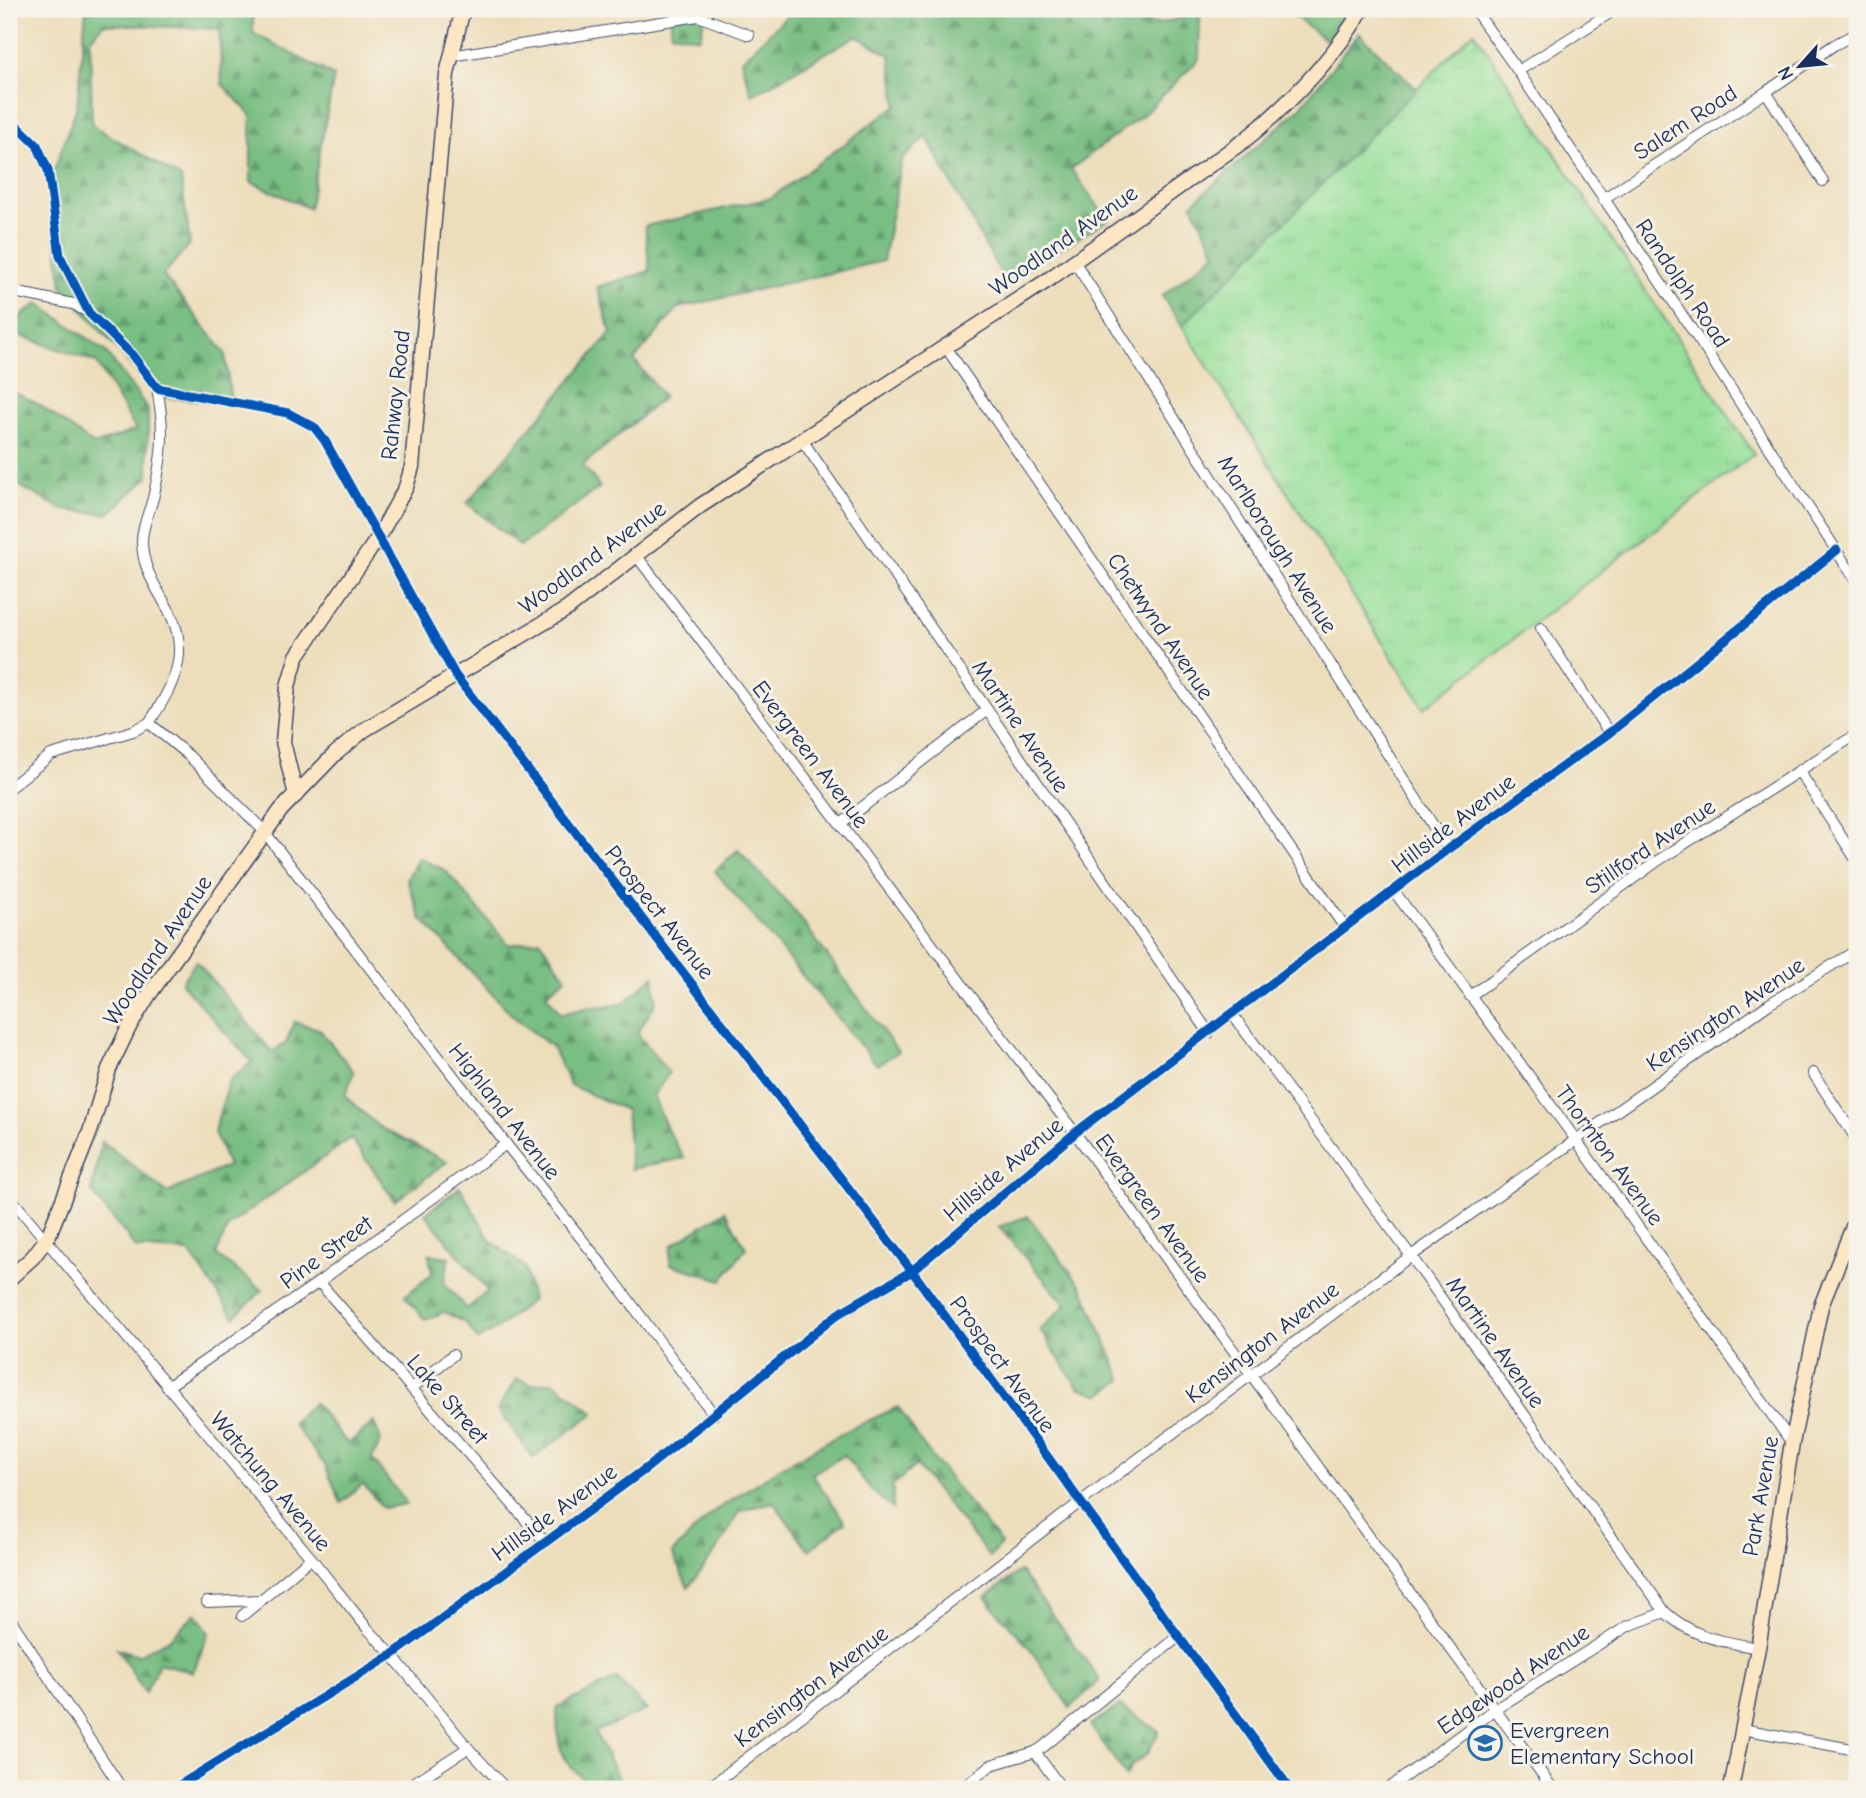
<svg xmlns="http://www.w3.org/2000/svg" width="1866" height="1798" viewBox="0 0 1866 1798" font-family="'Comic Neue',sans-serif">
<style>
.forest{fill:url(#forest-firs);stroke:#4a7670;stroke-width:2}
.park{fill:url(#park-tufts);stroke:#59887c;stroke-width:2}
.lines{fill:none;stroke-linecap:round;stroke-linejoin:round}
.street-casing{stroke:#3a496c;stroke-width:12}
.secondary-casing{stroke:#3a496c;stroke-width:17}
.street{stroke:#fff;stroke-width:10}
.secondary{stroke:#fce6c4;stroke-width:14}
.cycleway-casing{stroke:#f7f3e8;stroke-width:13}
.cycleway{stroke:#0057b8;stroke-width:9}
.labels{text-anchor:middle;stroke-width:6;stroke-linejoin:round;paint-order:stroke}
.street-label{font-size:23px;fill:#1b2f5e;stroke:#f7f3e8}
.poi-label{font-size:23px;fill:#1b2f5e;stroke:#f7f3e8;text-anchor:start}
</style>
<defs>
<pattern id="forest-firs" width="22" height="20" patternUnits="userSpaceOnUse" patternTransform="scale(1.75)"><rect width="22" height="20" fill="#79be82"/><path d="M5 1l3.5 6h-7zM16 11l3.5 6h-7z" fill="#629b6e"/></pattern>
<pattern id="park-tufts" width="24" height="20" patternUnits="userSpaceOnUse" patternTransform="scale(1.75)"><rect width="24" height="20" fill="#97e09a"/><path d="M3 7l-1-3M5 7V3M7 7l1-3M15 17l-1-3M17 17v-4M19 17l1-3" fill="none" stroke="#82c087"/></pattern>
</defs>
<rect width="100%" height="100%" fill="#f7f3e8"/>
<filter id="ink" filterUnits="userSpaceOnUse"><feTurbulence type="fractalNoise" baseFrequency=".0143" numOctaves="2"/><feDisplacementMap in="SourceGraphic" scale="14" xChannelSelector="R" yChannelSelector="G"/><feConvolveMatrix kernelMatrix="1 2 1 2 8 2 1 2 1" color-interpolation-filters="sRGB"/></filter>
<filter id="wash" filterUnits="userSpaceOnUse"><feTurbulence type="fractalNoise" baseFrequency=".00686" numOctaves="4" result="noise"/><feDisplacementMap in="SourceGraphic" scale="28" xChannelSelector="R" yChannelSelector="G"/><feGaussianBlur stdDeviation="1.57" result="paint"/><feColorMatrix in="noise" values="0 0 0 0 0 0 0 0 0 0 0 0 0 0 0 0 0 1.4 0 .05"/><feComposite in="paint" operator="in"/></filter>
<g filter="url(#wash)">
<rect width="100%" height="100%" fill="#eddebb"/>
<g class="forest">
<polygon points="86,9 253,9 253,33 334,76 309,208 251,182 251,115 222,84 219,29 103,24 90,39 92,125 181,178 190,244 163,275 225,353 231,403 159,397 62,286 49,185 77,106"/>
<polygon points="671,9 706,9 700,38 671,33"/>
<polygon points="794,9 1090,9 1157,24 1200,13 1199,59 1145,113 1071,169 1108,220 1005,282 926,136 902,160 883,261 678,308 634,360 664,397 583,465 600,487 520,546 467,503 611,333 597,287 650,271 645,226 771,198 897,105 890,55 856,36 752,95 741,61"/>
<polygon points="1285,9 1354,9 1344,27 1327,41"/>
<polygon points="1359,33 1417,89 1182,326 1162,296 1216,253 1192,204 1300,108"/>
<polygon points="38,303 106,352 148,409 148,477 109,514 63,510 9,480 9,390 38,404 94,445 136,430 96,362 9,332 9,326"/>
<polygon points="738,850 796,913 898,1052 877,1065 715,871"/>
<polygon points="418,858 445,870 509,945 540,940 566,978 546,994 561,1014 585,1008 623,1004 654,976 656,1003 637,1033 669,1073 653,1096 668,1131 684,1158 631,1169 626,1110 570,1085 552,1047 514,1017 421,918 407,879"/>
<polygon points="196,961 272,1052 286,1043 294,1022 319,1029 354,1072 345,1096 379,1127 447,1162 395,1201 351,1138 228,1226 216,1255 263,1290 234,1317 189,1252 136,1248 91,1191 102,1141 167,1193 228,1166 214,1132 229,1081 252,1062 181,983"/>
<polygon points="460,1187 490,1240 525,1267 532,1300 498,1328 478,1340 465,1322 444,1312 425,1320 405,1296 432,1274 429,1254 449,1257 444,1283 467,1309 488,1291 425,1214"/>
<polygon points="725,1211 746,1248 722,1280 670,1264 671,1246"/>
<polygon points="1028,1216 1082,1287 1122,1380 1100,1395 1078,1387 1040,1330 1066,1305 999,1227"/>
<polygon points="517,1379 531,1384 554,1382 594,1413 533,1458 498,1409"/>
<polygon points="314,1403 348,1444 374,1422 381,1440 372,1459 407,1504 383,1508 363,1484 341,1503 325,1465 292,1423"/>
<polygon points="898,1407 922,1444 1001,1544 990,1557 916,1465 893,1485 893,1509 872,1491 844,1455 812,1474 845,1522 809,1550 773,1502 740,1511 721,1544 688,1588 672,1553 716,1510 778,1469 846,1431"/>
<polygon points="1020,1571 1100,1680 1070,1708 1028,1646 985,1598"/>
<polygon points="196,1613 209,1633 193,1672 159,1663 145,1693 117,1648 138,1655 168,1640"/>
<path d="M617,1679L647,1710L595,1732L619,1780L604,1789H595C558,1758 558,1755 557,1707Z"/>
<polygon points="1120,1706 1159,1731 1148,1753 1131,1766 1126,1776 1090,1725"/>
</g>
<polygon class="park" points="1474,31 1754,454 1424,708 1182,326"/>
</g>
<g filter="url(#ink)">
<g class="lines">
<g class="street-casing">
<g id="street">
<polyline points="1474,9 1518,71 1705,349 1857,582"/>
<polyline points="451,56 698,16 749,35"/>
<polyline points="1518,71 1616,9"/>
<polyline points="1766,92 1823,181"/>
<polyline points="9,118 37,145 48,170 60,256 89,313 132,355 157,388 288,413 314,427 325,441 455,675 912,1271 1290,1789"/>
<polyline points="1603,199 1766,92 1834,45 1857,33"/>
<polyline points="1074,261 1448,849"/>
<polyline points="9,291 73,304 89,313"/>
<polyline points="945,346 1345,928"/>
<polyline points="802,440 1209,1033"/>
<polyline points="636,555 1075,1133 1553,1789"/>
<polyline points="1541,628 1609,733"/>
<polyline points="149,723 189,756 263,830 506,1144 608,1272 714,1415"/>
<path d="M149,723C177,680 193,648 163,600C152,581 142,564 142,541C142,525 151,509 154,494C163,453 165,429 157,388"/>
<polyline points="1799,771 1857,861"/>
<polyline points="9,788 51,755 133,731 149,723"/>
<polyline points="841,824 987,710"/>
<polyline points="1394,891 1576,1140 1792,1443"/>
<polyline points="1470,996 1659,860 1857,734"/>
<path d="M1233,1015L1411,1256L1665,1612C1693,1638 1722,1641 1758,1648"/>
<polyline points="1813,1073 1857,1140"/>
<polyline points="9,1196 311,1558 367,1628 392,1655 468,1748 506,1789"/>
<polyline points="319,1282 545,1542"/>
<polyline points="167,1387 319,1282 506,1144"/>
<polyline points="413,1387 453,1355"/>
<polyline points="207,1602 261,1600"/>
<polyline points="242,1616 311,1558"/>
<polyline points="9,1617 122,1789"/>
<polyline points="1742,1729 1857,1750"/>
<polyline points="1035,1752 1062,1789"/>
<polyline points="173,1789 392,1655 648,1467 838,1314 912,1271 1075,1133 1448,849 1609,733 1837,550"/>
<polyline points="404,1789 468,1748"/>
<polyline points="707,1789 1079,1503 1404,1261 1769,1004 1857,950"/>
<polyline points="962,1789 991,1765 1035,1752 1043,1747 1178,1637"/>
<polyline points="1388,1789 1494,1710 1628,1626 1665,1612"/>
</g>
</g>
<g class="secondary-casing">
<g id="secondary">
<polyline points="296,795 283,742 288,686 297,656 378,538 406,487 412,467 447,74 463,9"/>
<path d="M9,1279L33,1257L48,1237L90,1132L109,1069L129,1027L148,996L281,810L334,755L364,730L567,609L700,506L1045,282L1245,140C1290,103 1333,60 1362,9"/>
<polyline points="1731,1789 1758,1648 1792,1443 1821,1306 1857,1217"/>
</g>
</g>
<use href="#street" class="street"/>
<use href="#secondary" class="secondary"/>
<g class="cycleway-casing">
<g id="cycleway">
<polyline points="9,118 37,145 48,170 60,256 89,313 132,355 157,388 288,413 314,427 325,441 455,675 912,1271 1290,1789"/>
<polyline points="173,1789 392,1655 648,1467 838,1314 912,1271 1075,1133 1448,849 1609,733 1837,550"/>
</g>
</g>
<use href="#cycleway" class="cycleway"/>
</g>
</g>
<defs>
<g id="school-ring" transform="scale(1.75)"><circle r="9.5" fill="#f7f3e8" stroke="#1f6fb2" stroke-width="1.5"/><path d="M0-5L7-2L0 1L-7-2ZM-4 1L0 2.5L4 1V4Q0 6-4 4Z" fill="#1f6fb2"/></g>
</defs>
<g fill-rule="evenodd">
<use href="#school-ring" x="1485" y="1743"/>
</g>
<g class="labels">
<g class="street-label">
<text transform="translate(1685 122) rotate(-33)" y="8">Salem Road</text>
<text transform="translate(1063 240) rotate(-35)" y="8">Woodland Avenue</text>
<text transform="translate(1683 283) rotate(56)" y="8">Randolph Road</text>
<text transform="translate(395 395) rotate(-84)" y="8">Rahway Road</text>
<text transform="translate(1278 544) rotate(58)" y="8">Marlborough Avenue</text>
<text transform="translate(592 557) rotate(-36)" y="8">Woodland Avenue</text>
<text transform="translate(1161 626) rotate(56)" y="8">Chetwynd Avenue</text>
<text transform="translate(1021 726) rotate(56)" y="8">Martine Avenue</text>
<text transform="translate(811 754) rotate(53)" y="8">Evergreen Avenue</text>
<text transform="translate(1453 823) rotate(-37)" y="8">Hillside Avenue</text>
<text transform="translate(1650 846) rotate(-34)" y="8">Stillford Avenue</text>
<text transform="translate(660 912) rotate(52)" y="8">Prospect Avenue</text>
<text transform="translate(157 950) rotate(-56)" y="8">Woodland Avenue</text>
<text transform="translate(1725 1014) rotate(-34)" y="8">Kensington Avenue</text>
<text transform="translate(505 1111) rotate(52)" y="8">Highland Avenue</text>
<text transform="translate(1610 1155) rotate(54)" y="8">Thornton Avenue</text>
<text transform="translate(1003 1169) rotate(-40)" y="8">Hillside Avenue</text>
<text transform="translate(1153 1208) rotate(54)" y="8">Evergreen Avenue</text>
<text transform="translate(326 1252) rotate(-36)" y="8">Pine Street</text>
<text transform="translate(1262 1342) rotate(-37)" y="8">Kensington Avenue</text>
<text transform="translate(1496 1342) rotate(55)" y="8">Martine Avenue</text>
<text transform="translate(1003 1364) rotate(54)" y="8">Prospect Avenue</text>
<text transform="translate(448 1399) rotate(49)" y="8">Lake Street</text>
<text transform="translate(271 1481) rotate(50)" y="8">Watchung Avenue</text>
<text transform="translate(1760 1496) rotate(-80)" y="8">Park Avenue</text>
<text transform="translate(554 1512) rotate(-36)" y="8">Hillside Avenue</text>
<text transform="translate(1513 1679) rotate(-34)" y="8">Edgewood Avenue</text>
<text transform="translate(811 1686) rotate(-37)" y="8">Kensington Avenue</text>
</g>
<g class="poi-label">
<text x="1510" y="1738">Evergreen<tspan x="1510" dy="26">Elementary School</tspan></text>
</g>
</g>
<rect width="1866" height="1798" fill="none" stroke="#f7f3e8" stroke-width="35"/>
<g transform="translate(1800 66) rotate(243)" stroke="#f7f3e8" stroke-width="5" paint-order="stroke">
<path d="M0-5L12 26L0 18L-12 26Z" fill="#1b2f5e"/>
<text y="-10" font-size="19" font-weight="bold" text-anchor="middle" fill="#1b2f5e">N</text>
</g>
</svg>
